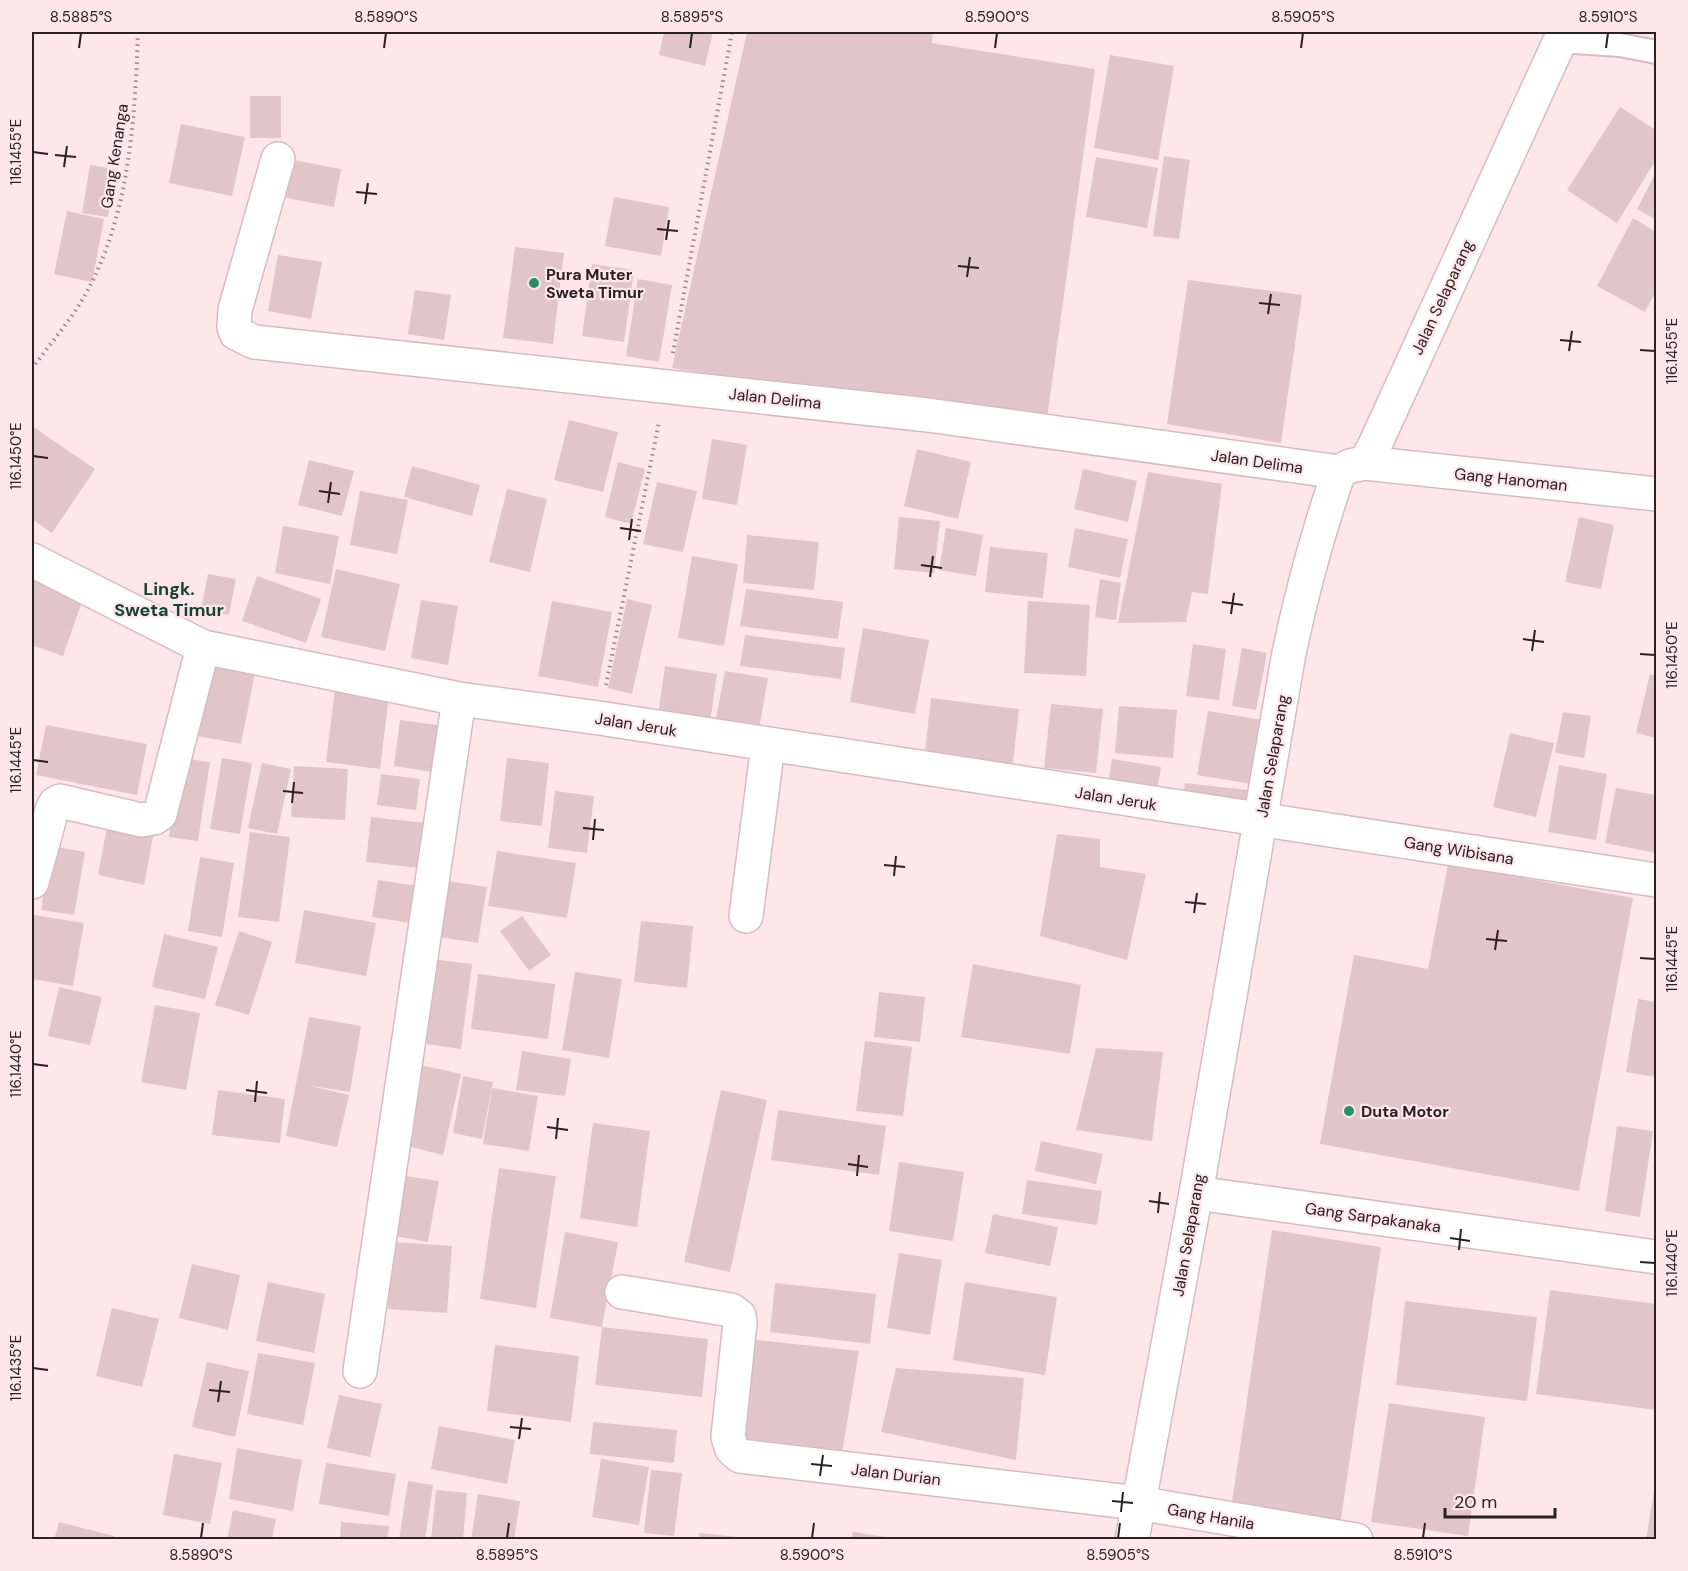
<svg xmlns="http://www.w3.org/2000/svg" width="1688" height="1571" viewBox="0 0 1688 1571" font-family="'DM Sans',sans-serif">
<style>
.building{fill:#e2c5ca}
.lines{fill:none;stroke-linecap:round;stroke-linejoin:round}
.service-casing{stroke:#d8bbc0;stroke-width:26}
.minor-casing{stroke:#d8bbc0;stroke-width:36}
.primary-casing{stroke:#d8bbc0;stroke-width:36}
.path{stroke:#99878a;stroke-width:4;stroke-dasharray:1.5 4.5;stroke-linecap:butt}
.service{stroke:#fff;stroke-width:22}
.minor{stroke:#fff;stroke-width:33}
.primary{stroke:#fff;stroke-width:33}
.ticks{fill:none;stroke:#2b2022;stroke-width:2}
.poi-dot{fill:#268e6a;stroke:#fee6ea;stroke-width:2}
.labels{text-anchor:middle;stroke-width:4.5;stroke-linejoin:round;paint-order:stroke}
.street-label{font-size:16px;fill:#2b2022;stroke:#fee6ea}
.poi-label{font-size:16px;font-weight:bold;fill:#2b2022;stroke:#fee6ea;text-anchor:start}
.neighbourhood-label{font-size:18px;font-weight:bold;fill:#134332;stroke:#fee6ea}
.neatline{fill:none;stroke:#2b2022;stroke-width:2}
.ticks-label{font-size:15px;text-anchor:middle;fill:#2b2022}
</style>
<rect width="100%" height="100%" fill="#fee6ea"/>
<g class="building">
<polygon points="664,32 713,32 705,66 659,55"/>
<polygon points="747,32 933,32 932,43 1095,69 1046,426 672,368"/>
<polygon points="1110,55 1174,66 1158,160 1094,148"/>
<rect x="250" y="96" width="31" height="42"/>
<polygon points="1620,107 1656,130 1656,160 1617,223 1567,190"/>
<polygon points="181,124 245,137 232,196 169,183"/>
<polygon points="1164,156 1190,160 1179,239 1153,236"/>
<polygon points="1096,157 1158,168 1147,228 1086,217"/>
<polygon points="294,160 341,169 334,207 286,198"/>
<polygon points="90,165 115,169 108,217 82,213"/>
<polygon points="1656,172 1656,220 1637,209"/>
<polygon points="614,197 669,207 661,256 605,246"/>
<polygon points="67,211 104,219 92,282 54,274"/>
<polygon points="1633,218 1656,232 1656,291 1645,312 1597,286"/>
<polygon points="515,247 564,253 553,344 503,338"/>
<polygon points="278,255 322,262 311,319 268,311"/>
<polygon points="592,264 634,270 624,342 582,336"/>
<polygon points="638,279 672,285 659,362 626,356"/>
<polygon points="1188,280 1302,295 1281,443 1167,424"/>
<polygon points="415,290 451,295 444,340 408,334"/>
<polygon points="569,420 618,432 603,492 554,480"/>
<polygon points="32,426 95,469 52,533 32,519"/>
<polygon points="712,439 747,445 737,505 702,499"/>
<polygon points="917,449 971,462 958,519 904,506"/>
<polygon points="309,460 354,471 342,516 298,505"/>
<polygon points="618,462 645,469 631,524 605,517"/>
<polygon points="412,466 480,485 472,516 404,497"/>
<polygon points="1083,469 1137,481 1128,522 1074,509"/>
<polygon points="1148,472 1222,484 1208,594 1192,592 1186,622 1118,623"/>
<polygon points="657,482 697,491 683,552 643,544"/>
<polygon points="507,489 547,499 530,572 489,562"/>
<polygon points="360,491 408,500 397,554 350,545"/>
<polygon points="899,517 940,521 934,573 894,569"/>
<polygon points="1579,517 1614,525 1601,589 1565,582"/>
<polygon points="283,526 339,536 330,584 275,573"/>
<polygon points="946,528 983,535 976,576 939,570"/>
<polygon points="1075,528 1128,539 1120,578 1068,567"/>
<polygon points="747,535 819,542 814,590 743,583"/>
<polygon points="990,547 1048,553 1043,598 985,592"/>
<polygon points="692,556 738,564 724,646 678,638"/>
<polygon points="336,569 400,584 385,651 321,637"/>
<polygon points="208,574 236,579 229,615 201,610"/>
<polygon points="32,575 85,593 63,656 32,645"/>
<polygon points="257,576 321,599 306,643 242,621"/>
<polygon points="1100,579 1121,583 1116,620 1095,617"/>
<polygon points="746,589 843,602 838,639 740,626"/>
<polygon points="627,599 652,605 632,694 608,688"/>
<polygon points="421,600 458,606 448,665 411,658"/>
<polygon points="552,601 612,612 598,687 538,676"/>
<polygon points="1028,601 1090,605 1086,676 1024,673"/>
<polygon points="863,628 929,640 915,714 850,702"/>
<polygon points="745,635 845,648 841,679 740,666"/>
<polygon points="1193,644 1226,649 1219,700 1186,696"/>
<polygon points="1242,648 1267,653 1256,710 1232,706"/>
<polygon points="207,658 256,668 241,744 192,735"/>
<polygon points="665,666 717,674 709,729 657,722"/>
<polygon points="725,671 768,678 758,735 714,728"/>
<polygon points="1650,674 1656,676 1656,738 1636,733"/>
<polygon points="335,689 389,696 380,769 326,762"/>
<polygon points="931,698 1019,709 1012,770 924,760"/>
<polygon points="1051,704 1103,709 1096,773 1044,768"/>
<polygon points="1119,706 1177,710 1173,758 1115,753"/>
<polygon points="1208,711 1262,720 1251,784 1197,775"/>
<polygon points="1563,712 1591,716 1584,758 1555,753"/>
<polygon points="400,720 438,725 432,772 394,766"/>
<polygon points="46,725 147,744 137,795 36,775"/>
<polygon points="1510,733 1554,743 1536,817 1493,807"/>
<polygon points="180,758 210,762 198,841 169,837"/>
<polygon points="222,758 252,763 240,834 210,829"/>
<polygon points="507,758 549,763 542,826 500,821"/>
<polygon points="1112,759 1161,767 1156,797 1107,789"/>
<polygon points="262,763 291,769 277,834 248,828"/>
<polygon points="1559,765 1607,774 1596,840 1548,832"/>
<polygon points="294,766 348,769 345,820 291,817"/>
<polygon points="381,774 420,779 416,810 377,805"/>
<polygon points="1185,783 1247,790 1245,810 1182,802"/>
<polygon points="1616,788 1656,795 1656,853 1605,843"/>
<polygon points="555,791 594,796 587,853 548,848"/>
<polygon points="371,817 425,823 419,868 366,862"/>
<polygon points="108,822 154,831 144,885 98,875"/>
<polygon points="250,832 290,837 279,922 238,917"/>
<polygon points="1057,834 1100,839 1100,867 1146,874 1127,960 1040,936"/>
<polygon points="51,846 85,852 74,915 41,910"/>
<polygon points="497,851 576,863 567,918 488,906"/>
<polygon points="200,857 234,863 222,937 188,931"/>
<polygon points="1448,864 1633,898 1579,1191 1320,1144 1354,955 1428,969"/>
<polygon points="378,880 423,887 417,924 372,917"/>
<polygon points="442,880 487,887 478,943 433,936"/>
<polygon points="304,910 376,923 366,976 295,963"/>
<polygon points="34,915 84,923 73,986 32,979 32,927"/>
<polygon points="522,916 551,955 529,971 500,931"/>
<polygon points="641,921 693,926 687,988 634,982"/>
<polygon points="239,931 272,942 249,1015 215,1005"/>
<polygon points="164,934 218,947 205,999 152,987"/>
<polygon points="431,959 472,964 461,1049 420,1043"/>
<polygon points="973,964 1081,985 1070,1054 961,1037"/>
<polygon points="575,972 622,979 609,1058 562,1050"/>
<polygon points="478,974 555,984 548,1039 471,1029"/>
<polygon points="59,987 102,997 90,1045 48,1036"/>
<polygon points="879,992 925,997 920,1042 874,1037"/>
<polygon points="1638,999 1656,1002 1656,1077 1626,1072"/>
<polygon points="155,1005 200,1013 186,1090 141,1082"/>
<polygon points="309,1017 361,1026 350,1092 306,1085 349,1095 337,1147 286,1136"/>
<polygon points="865,1041 912,1047 903,1116 856,1111"/>
<polygon points="1096,1048 1163,1052 1152,1141 1076,1130"/>
<polygon points="522,1051 571,1059 565,1096 516,1090"/>
<polygon points="421,1065 461,1074 443,1155 403,1145"/>
<polygon points="463,1076 493,1082 482,1139 453,1133"/>
<polygon points="492,1088 538,1096 529,1151 483,1144"/>
<polygon points="218,1090 285,1099 280,1143 212,1135"/>
<polygon points="721,1090 767,1100 730,1272 684,1262"/>
<polygon points="778,1110 886,1126 879,1175 771,1160"/>
<polygon points="593,1123 650,1131 637,1227 580,1218"/>
<polygon points="1617,1126 1653,1131 1640,1217 1605,1211"/>
<polygon points="1041,1141 1103,1154 1096,1184 1035,1171"/>
<polygon points="899,1162 964,1172 953,1241 889,1231"/>
<polygon points="499,1168 556,1176 536,1308 480,1299"/>
<polygon points="405,1176 439,1181 428,1242 395,1236"/>
<polygon points="1027,1180 1102,1191 1097,1225 1022,1214"/>
<polygon points="993,1214 1058,1227 1050,1266 985,1253"/>
<polygon points="1272,1230 1381,1247 1340,1526 1231,1509"/>
<polygon points="565,1232 618,1242 602,1327 550,1318"/>
<polygon points="393,1242 452,1246 447,1313 388,1309"/>
<polygon points="899,1253 942,1260 930,1335 887,1328"/>
<polygon points="192,1264 240,1275 228,1330 179,1318"/>
<polygon points="268,1282 325,1294 314,1353 256,1341"/>
<polygon points="965,1282 1057,1297 1045,1375 953,1360"/>
<polygon points="775,1283 876,1294 870,1344 770,1332"/>
<polygon points="1550,1290 1656,1304 1656,1410 1536,1394"/>
<polygon points="1405,1301 1537,1317 1527,1401 1396,1385"/>
<polygon points="112,1308 159,1319 142,1387 96,1376"/>
<polygon points="602,1327 708,1339 702,1397 595,1385"/>
<polygon points="747,1339 859,1351 842,1453 731,1441"/>
<polygon points="495,1345 579,1356 571,1422 487,1411"/>
<polygon points="258,1353 315,1363 303,1425 247,1414"/>
<polygon points="207,1362 249,1371 235,1437 192,1427"/>
<polygon points="896,1368 1024,1378 1016,1460 881,1432"/>
<polygon points="339,1395 382,1404 370,1457 327,1448"/>
<polygon points="1389,1403 1485,1417 1468,1536 1371,1522"/>
<polygon points="593,1422 677,1430 674,1463 590,1454"/>
<polygon points="439,1426 515,1440 507,1484 431,1469"/>
<polygon points="237,1448 302,1460 293,1511 229,1499"/>
<polygon points="174,1454 222,1463 210,1524 163,1515"/>
<polygon points="601,1459 649,1467 639,1525 592,1517"/>
<polygon points="326,1463 396,1474 389,1516 319,1504"/>
<polygon points="651,1470 682,1473 674,1536 644,1533"/>
<polygon points="408,1481 433,1485 425,1540 399,1540"/>
<polygon points="1655,1485 1656,1540 1646,1540"/>
<polygon points="436,1490 467,1493 463,1540 431,1540"/>
<polygon points="478,1494 520,1501 514,1540 471,1540"/>
<polygon points="233,1510 276,1519 272,1540 227,1540"/>
<polygon points="59,1522 114,1536 113,1540 54,1540"/>
<polygon points="341,1522 389,1526 387,1540 340,1540"/>
<polygon points="853,1532 891,1538 891,1540 852,1540"/>
<polygon points="699,1533 739,1537 738,1540 699,1540"/>
</g>
<g class="lines">
<g class="service-casing">
<polyline id="service" points="1559,41 1620,45 1656,52"/>
</g>
<g class="minor-casing">
<g id="minor">
<polyline points="278,159 235,310 234,327 236,333 254,342 928,415 1339,472"/>
<polyline points="1365,463 1656,494"/>
<polyline points="32,560 203,647 459,699 599,718 1656,880"/>
<polyline points="32,882 52,810 55,804 60,801 141,820 154,818 160,814 203,647"/>
<polyline points="746,916 768,745"/>
<polyline points="1196,1193 1656,1257"/>
<polyline points="622,1292 731,1310 739,1316 740,1323 728,1437 732,1449 740,1456 1138,1503 1356,1540"/>
<polyline points="360,1371 459,699"/>
</g>
</g>
<g class="primary-casing">
<path id="primary" d="M1132,1540L1196,1193L1289,653C1302,591 1318,532 1339,472L1350,466L1365,463L1373,449L1564,32"/>
</g>
<g class="path">
<polyline points="673,353 732,32"/>
<path d="M32,369C51,342 75,316 90,286C130,208 135,117 138,32"/>
<polyline points="606,685 659,422"/>
</g>
<use href="#service" class="service"/>
<use href="#minor" class="minor"/>
<use href="#primary" class="primary"/>
</g>
<path class="ticks" d="M79,48L81,33M384,48L386,33M690,48L692,33M995,48L997,33M1301,48L1303,33M1606,48L1608,33M33,152L48,154M55,155L76,157M64,167L67,146M356,192L377,194M365,204L368,183M657,229L678,231M666,240L669,220M958,266L979,268M967,277L970,257M1259,303L1280,305M1268,314L1271,294M1560,340L1581,342M1640,350L1655,351M1569,351L1572,331M33,456L48,458M319,491L340,494M328,503L331,482M620,528L641,531M629,540L632,519M921,565L942,568M930,577L933,556M1222,602L1243,605M1231,614L1234,593M1523,639L1544,642M1532,651L1535,630M1640,654L1655,655M33,760L48,762M283,791L303,793M292,803L294,782M583,828L604,830M593,840L595,819M884,865L905,867M894,876L896,856M1185,902L1206,904M1194,913L1197,893M1486,939L1507,941M1495,950L1498,930M1640,958L1655,959M33,1064L48,1066M246,1090L267,1093M255,1102L257,1081M547,1127L568,1130M556,1139L558,1118M848,1164L868,1167M857,1176L859,1155M1149,1201L1169,1204M1158,1213L1160,1192M1450,1238L1470,1241M1459,1250L1461,1229M1640,1262L1655,1263M33,1368L48,1370M209,1390L230,1392M218,1402L221,1381M510,1427L531,1429M519,1439L522,1418M811,1464L832,1466M820,1476L823,1455M1112,1501L1133,1503M1121,1512L1123,1492M201,1538L203,1523M507,1538L509,1523M812,1538L814,1523M1118,1538L1120,1523M1423,1538L1425,1523"/>
<g class="poi-dot">
<circle cx="534" cy="283" r="6"/>
<circle cx="1349" cy="1111" r="6"/>
</g>
<g class="labels">
<g class="street-label">
<text transform="translate(114 156) rotate(-81)" y="6">Gang Kenanga</text>
<text transform="translate(1442 297) rotate(-65)" y="6">Jalan Selaparang</text>
<text transform="translate(775 398) rotate(6)" y="6">Jalan Delima</text>
<text transform="translate(1257 461) rotate(8)" y="6">Jalan Delima</text>
<text transform="translate(1511 479) rotate(6)" y="6">Gang Hanoman</text>
<text transform="translate(636 724) rotate(9)" y="6">Jalan Jeruk</text>
<text transform="translate(1272 756) rotate(-80)" y="6">Jalan Selaparang</text>
<text transform="translate(1116 798) rotate(9)" y="6">Jalan Jeruk</text>
<text transform="translate(1459 850) rotate(9)" y="6">Gang Wibisana</text>
<text transform="translate(1373 1217) rotate(8)" y="6">Gang Sarpakanaka</text>
<text transform="translate(1188 1235) rotate(-80)" y="6">Jalan Selaparang</text>
<text transform="translate(896 1474) rotate(7)" y="6">Jalan Durian</text>
<text transform="translate(1211 1516) rotate(10)" y="6">Gang Hanila</text>
</g>
<g class="poi-label">
<text x="546" y="280">Pura Muter<tspan x="546" dy="18">Sweta Timur</tspan></text>
<text x="1361" y="1117">Duta Motor</text>
</g>
<g class="neighbourhood-label">
<text x="169" y="595">Lingk.<tspan x="169" dy="21">Sweta Timur</tspan></text>
</g>
</g>
<rect width="1688" height="1571" fill="none" stroke="#fee6ea" stroke-width="66"/>
<path d="M1445 1508v9h110v-9" fill="none" stroke="#2b2022" stroke-width="3"/>
<text x="1454" y="1508" font-size="18" fill="#2b2022" stroke="#fee6ea" stroke-width="4.5" paint-order="stroke">20 m</text>
<rect x="33" y="33" width="1622" height="1505" class="neatline"/>
<g class="ticks-label">
<text x="81" y="22">8.5885°S</text>
<text x="386" y="22">8.5890°S</text>
<text x="692" y="22">8.5895°S</text>
<text x="997" y="22">8.5900°S</text>
<text x="1303" y="22">8.5905°S</text>
<text x="1608" y="22">8.5910°S</text>
<text transform="translate(16 152) rotate(-90)" y="5">116.1455°E</text>
<text transform="translate(1672 351) rotate(-90)" y="5">116.1455°E</text>
<text transform="translate(16 456) rotate(-90)" y="5">116.1450°E</text>
<text transform="translate(1672 655) rotate(-90)" y="5">116.1450°E</text>
<text transform="translate(16 760) rotate(-90)" y="5">116.1445°E</text>
<text transform="translate(1672 959) rotate(-90)" y="5">116.1445°E</text>
<text transform="translate(16 1064) rotate(-90)" y="5">116.1440°E</text>
<text transform="translate(1672 1263) rotate(-90)" y="5">116.1440°E</text>
<text transform="translate(16 1368) rotate(-90)" y="5">116.1435°E</text>
<text x="201" y="1560">8.5890°S</text>
<text x="507" y="1560">8.5895°S</text>
<text x="812" y="1560">8.5900°S</text>
<text x="1118" y="1560">8.5905°S</text>
<text x="1423" y="1560">8.5910°S</text>
</g>
</svg>
